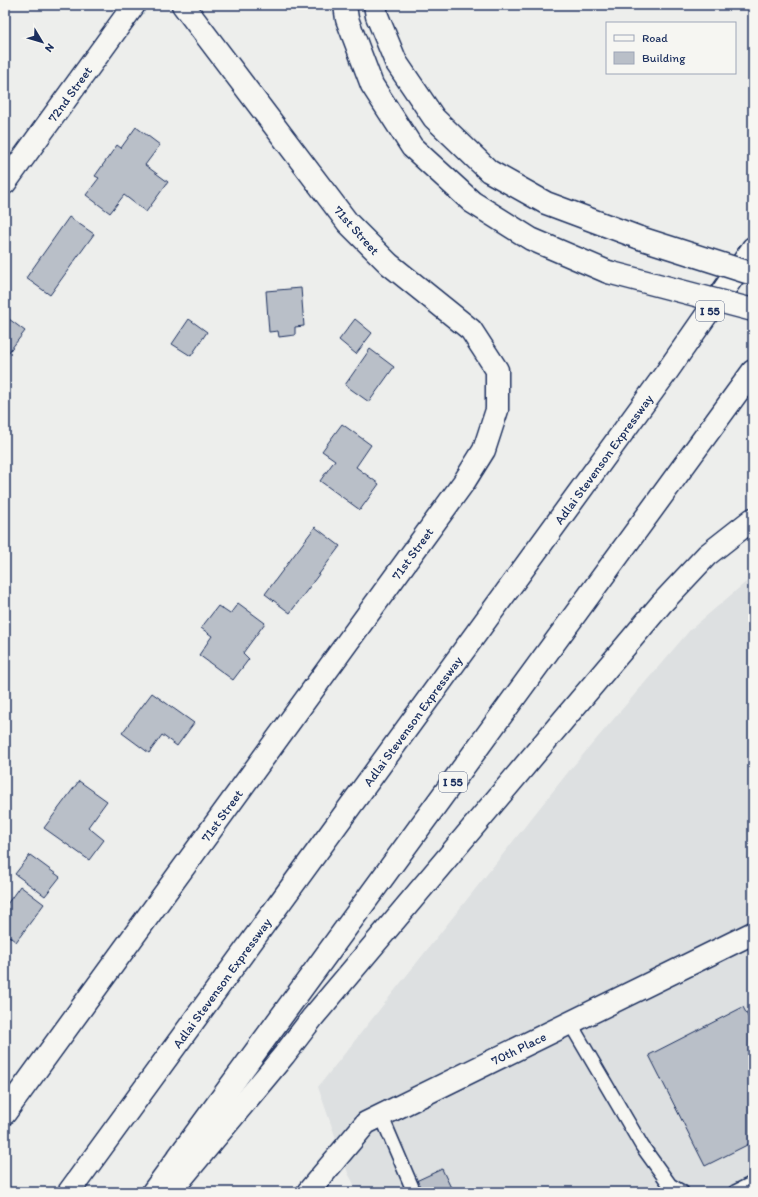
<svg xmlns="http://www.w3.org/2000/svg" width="758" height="1197" viewBox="0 0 758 1197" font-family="Itim,sans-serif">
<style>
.built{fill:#dde0e1}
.building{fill:#b9bfc8;stroke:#1b2f5e}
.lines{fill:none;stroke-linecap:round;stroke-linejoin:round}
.service-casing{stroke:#1b2f5e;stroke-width:16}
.minor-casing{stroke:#1b2f5e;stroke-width:25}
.tertiary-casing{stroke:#1b2f5e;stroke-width:25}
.motorway-casing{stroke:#1b2f5e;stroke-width:25}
.service{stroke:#f6f6f2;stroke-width:13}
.minor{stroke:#f6f6f2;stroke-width:22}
.tertiary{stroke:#f6f6f2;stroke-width:22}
.motorway{stroke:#f6f6f2;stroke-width:22}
.motorway-bridge-casing{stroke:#1b2f5e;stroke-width:25;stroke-linecap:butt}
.motorway-bridge{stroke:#f6f6f2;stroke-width:22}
.labels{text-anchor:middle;stroke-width:3;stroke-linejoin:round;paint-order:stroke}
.shield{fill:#f6f6f2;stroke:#5d6b8a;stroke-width:1}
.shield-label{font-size:12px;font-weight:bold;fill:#1b2f5e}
.street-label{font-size:13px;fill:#1b2f5e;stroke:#f6f6f2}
</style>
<rect width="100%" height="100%" fill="#edeeec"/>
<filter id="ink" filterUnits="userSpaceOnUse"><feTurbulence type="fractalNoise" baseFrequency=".025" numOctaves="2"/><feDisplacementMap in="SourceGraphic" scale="8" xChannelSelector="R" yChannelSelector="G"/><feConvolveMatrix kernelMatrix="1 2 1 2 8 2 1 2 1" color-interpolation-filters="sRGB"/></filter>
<g filter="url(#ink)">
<polygon class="built" points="753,576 753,1192 358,1192 348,1173 318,1087 569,771 690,630"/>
<g class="building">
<polygon points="136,127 160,145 145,165 168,182 146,212 124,195 110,213 86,195 99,178 95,176 117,145 121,148"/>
<polygon points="69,217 94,234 50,295 26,278"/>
<polygon points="301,288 304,326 295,327 295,335 279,337 278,331 269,332 266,291"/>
<polygon points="5,316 25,331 5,357"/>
<polygon points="189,319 207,332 191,356 172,344"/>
<polygon points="355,319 372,333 356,354 339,340"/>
<polygon points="370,349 394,367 369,402 345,385"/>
<polygon points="342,424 371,445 356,467 379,484 360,510 320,481 335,460 322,451"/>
<polygon points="315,527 340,546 290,613 265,594"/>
<polygon points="238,603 265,623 243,653 249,659 233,680 199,655 212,636 201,628 218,606 230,614"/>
<polygon points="152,693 194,723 177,746 162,735 149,753 122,733"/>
<polygon points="79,781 107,801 88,827 104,840 89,860 44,828"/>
<polygon points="30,855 60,877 45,896 15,874"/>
<polygon points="20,886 44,904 16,942 5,933 5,907"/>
<polygon points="743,1007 753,1026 753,1142 705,1166 649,1055"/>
<polygon points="442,1169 453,1192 419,1192 414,1182"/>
</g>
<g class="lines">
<g class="service-casing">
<g id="service">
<polyline points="570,1023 642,1146 670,1185 682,1192"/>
<polyline points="381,1115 414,1192"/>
<polyline points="735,1192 753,1183"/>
</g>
</g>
<g class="minor-casing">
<g id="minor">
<path id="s1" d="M5,1113L464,482L484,450L497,410V370L471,330L389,264L348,223L183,5"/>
<path id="s2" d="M308,1192L366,1123L753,933"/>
</g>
</g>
<g class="tertiary-casing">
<g id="tertiary">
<path id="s3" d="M5,183L134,5"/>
</g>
</g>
<g class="motorway-casing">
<g id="motorway">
<polyline points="345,5 347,19 372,85 412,147 472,202 531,239 608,272"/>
<polyline points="375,5 377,16 396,62 434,118 489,171 546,203 640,238"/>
<polyline points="171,1191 284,1055 313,1017 662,603 707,555 753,519"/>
<path id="s4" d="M69,1192L666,373L753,248"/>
<polyline points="153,1192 753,371"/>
</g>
</g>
<use href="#service" class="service"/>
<use href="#minor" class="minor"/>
<use href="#tertiary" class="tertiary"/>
<use href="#motorway" class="motorway"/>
<g class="motorway-bridge-casing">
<g id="motorway-bridge">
<polyline points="640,238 753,274"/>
<polyline points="608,272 753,310"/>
</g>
</g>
<use href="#motorway-bridge" class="motorway-bridge"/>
</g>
</g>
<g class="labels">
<g class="shield">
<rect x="696" y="301" width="28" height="20" rx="3"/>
<rect x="439" y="772" width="28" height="20" rx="3"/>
</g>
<g class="shield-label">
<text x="710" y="315">I 55</text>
<text x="453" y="786">I 55</text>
</g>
<g class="street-label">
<text dy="5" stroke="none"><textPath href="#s3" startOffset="110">72nd Street</textPath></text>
<text transform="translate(357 230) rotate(48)" y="5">71st Street</text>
<text dy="5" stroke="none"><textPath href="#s4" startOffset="907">Adlai Stevenson Expressway</textPath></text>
<text dy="5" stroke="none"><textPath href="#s1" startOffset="692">71st Street</textPath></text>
<text dy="5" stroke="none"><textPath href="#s4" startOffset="583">Adlai Stevenson Expressway</textPath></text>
<text dy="5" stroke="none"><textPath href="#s1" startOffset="368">71st Street</textPath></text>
<text dy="5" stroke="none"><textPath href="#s4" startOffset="259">Adlai Stevenson Expressway</textPath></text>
<text dy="5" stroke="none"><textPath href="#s2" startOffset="260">70th Place</textPath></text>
</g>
</g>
<rect width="758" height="1197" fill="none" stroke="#f6f6f2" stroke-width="20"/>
<rect x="10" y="10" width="738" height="1177" fill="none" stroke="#1b2f5e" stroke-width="1.5" filter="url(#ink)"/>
<rect x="606" y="22" width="130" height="52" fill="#f6f6f2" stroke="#9ea6b7"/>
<rect x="614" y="35" width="20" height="6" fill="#f6f6f2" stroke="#9ea6b7"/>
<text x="642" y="42" font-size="12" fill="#1b2f5e">Road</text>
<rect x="614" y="52" width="20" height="12" fill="#b9bfc8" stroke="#9ea6b7"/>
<text x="642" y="62" font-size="12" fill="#1b2f5e">Building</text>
<g transform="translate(42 42) rotate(128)" stroke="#f6f6f2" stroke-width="3" paint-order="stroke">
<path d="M0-3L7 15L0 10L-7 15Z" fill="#1b2f5e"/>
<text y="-6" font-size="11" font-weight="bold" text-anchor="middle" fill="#1b2f5e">N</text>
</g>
</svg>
